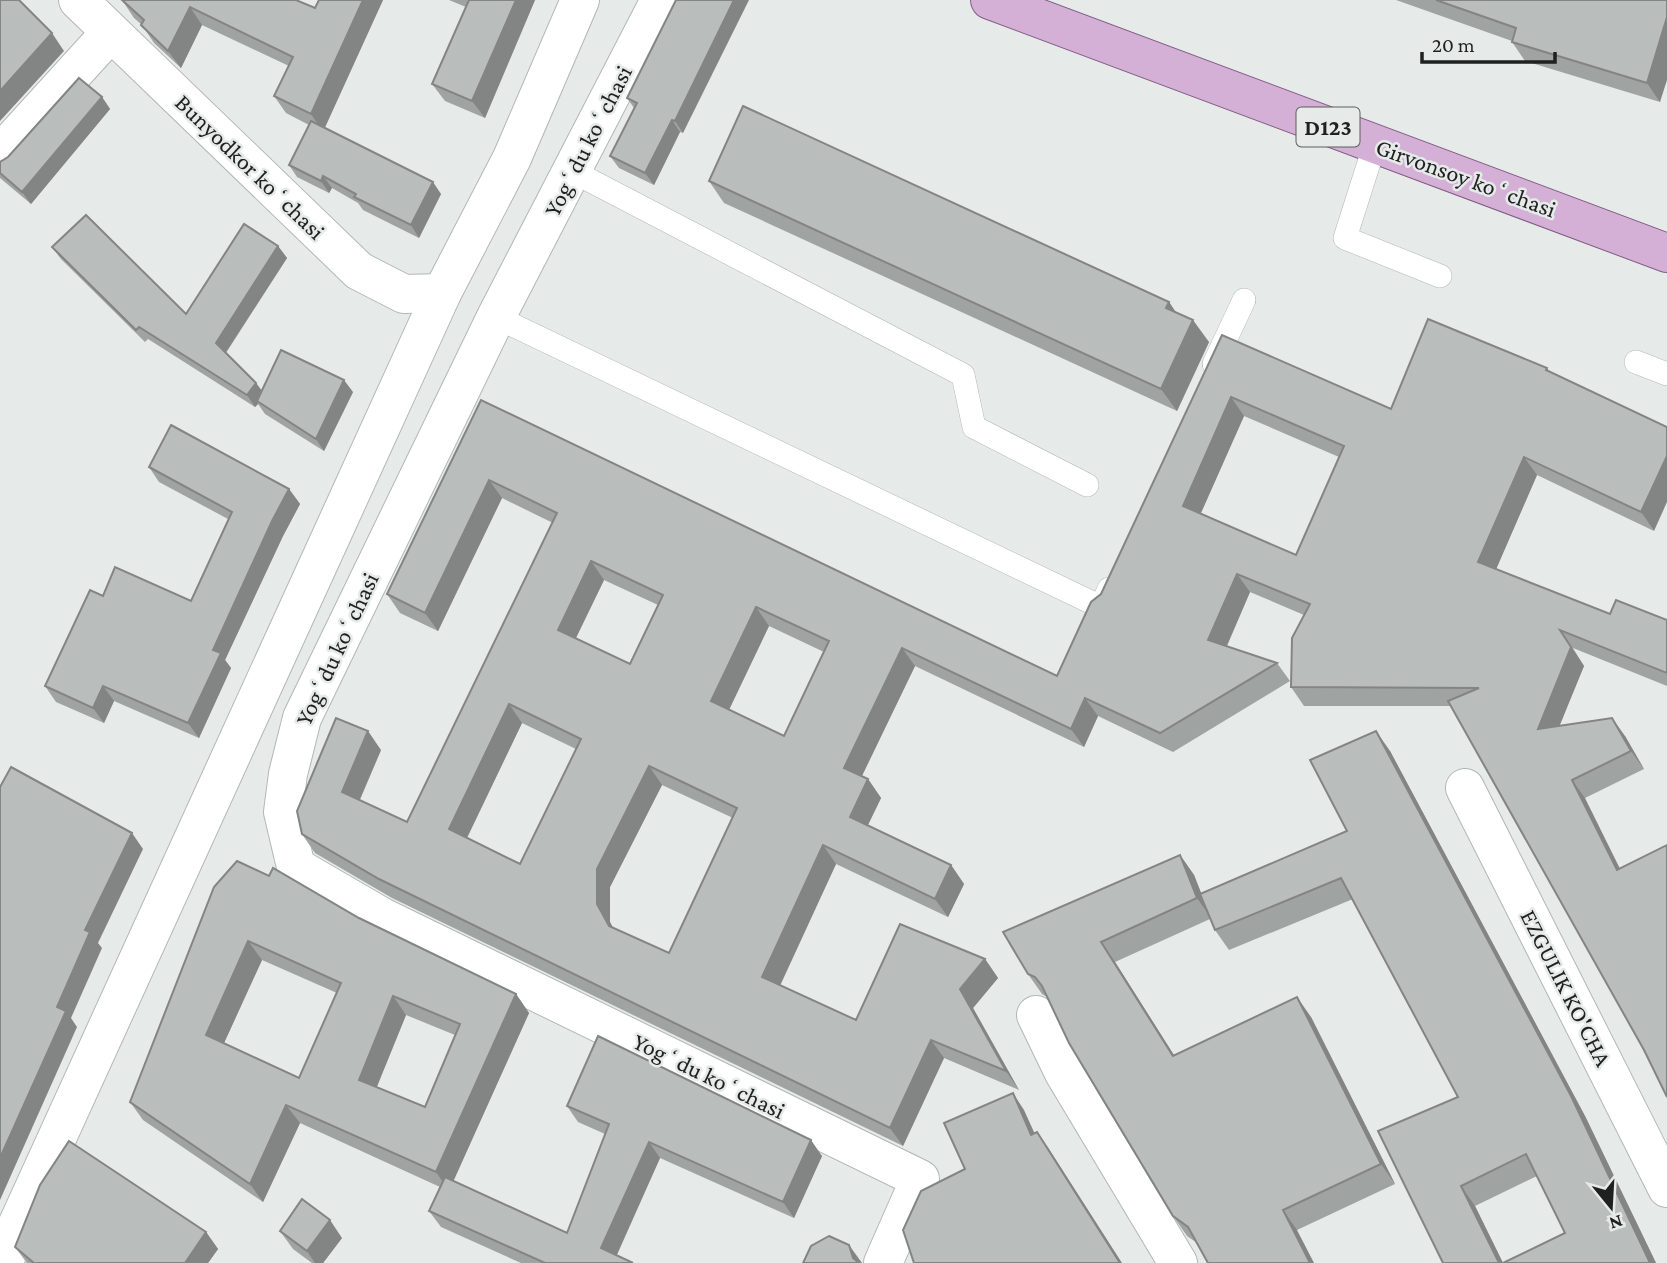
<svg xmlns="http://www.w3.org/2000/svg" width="1667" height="1263" viewBox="0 0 1667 1263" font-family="'Crimson Pro',serif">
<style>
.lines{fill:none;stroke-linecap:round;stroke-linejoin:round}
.service-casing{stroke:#b2b7b6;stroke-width:24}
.minor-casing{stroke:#b2b7b6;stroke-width:40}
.primary-casing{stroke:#825c85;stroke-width:40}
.service{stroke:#fff;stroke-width:23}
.minor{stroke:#fff;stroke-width:38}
.primary{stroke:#d4b0d6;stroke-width:38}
.wall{fill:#9fa3a2;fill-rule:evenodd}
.shaded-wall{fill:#828584}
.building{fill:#b9bebc;stroke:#828584;stroke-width:2;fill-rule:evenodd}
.labels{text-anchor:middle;stroke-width:5;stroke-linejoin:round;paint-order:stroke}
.shield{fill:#e6ebea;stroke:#5b5e5d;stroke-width:2}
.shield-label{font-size:23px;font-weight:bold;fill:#1f2121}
.street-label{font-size:24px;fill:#1f2121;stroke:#e6ebea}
</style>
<rect width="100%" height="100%" fill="#e6ebea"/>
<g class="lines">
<g class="service-casing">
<g id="service">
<polyline points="1375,144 1345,238 1440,276"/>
<polyline points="572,171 963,375 974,427 1087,485"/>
<polyline points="496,317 1101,607 1109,589"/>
<polyline points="1636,362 1667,374"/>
<polyline points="1214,364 1244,300"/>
</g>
</g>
<g class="minor-casing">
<g id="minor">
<polyline points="78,0 359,271 404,294 442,293"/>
<polyline points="660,0 496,317 302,718 288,774 283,812 296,867 382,917 920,1179 883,1263"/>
<polyline points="0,154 110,33"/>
<polyline points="1465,788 1667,1188"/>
<polyline points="1036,1015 1064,1073 1178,1263"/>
<polyline points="4,1263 15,1230 442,293 512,158 580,0"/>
</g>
</g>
<g class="primary-casing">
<polyline id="primary" points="990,0 1667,253"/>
</g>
<use href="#service" class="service"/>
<use href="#minor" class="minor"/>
<use href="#primary" class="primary"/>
</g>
<g class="wall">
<polygon points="122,0 315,8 319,0 383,0 324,128 441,194 419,238 363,210 358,203 332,188 329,193 297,177 289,165 309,125 286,113 274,96 289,66 202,25 181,68 154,43 142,25 134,18"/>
<polygon points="449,0 535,0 485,118 445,101 432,84 466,7"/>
<polygon points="676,0 683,133 680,132 654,185 619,168 610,156 634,108 627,98"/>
<polygon points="1396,0 1667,0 1660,102 1525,61 1512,42 1512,41"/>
<polygon points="102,97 110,109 31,204 0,178 0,162"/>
<polygon points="709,181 1169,302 1176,313 1209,342 1177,411 724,203"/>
<polygon points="278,246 287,258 226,353 256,383 262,391 353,392 324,451 265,414 258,404 255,407 148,339 145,342 61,259 52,247 186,314"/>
<path d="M1222,335L1391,409L1547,368L1654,531L1537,475L1496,569L1610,614L1667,620V686L1573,648L1584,666L1559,725L1625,736L1644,769L1585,798L1644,1050L1451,706H1304L1291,687L1304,615L1250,592L1227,646L1277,663L1290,681L1173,752L1098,716L1084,747L915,666L862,776L868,779L881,798L868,825L951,865L964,884L948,917L836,864L780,986L856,1020L985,959L998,978L973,1008L1019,1090L944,1058L903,1146L392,898L315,853L302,834L381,750L360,800L407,822L553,523L502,498L438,631L400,613L387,594L481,400L1057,676L1101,594ZM1244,416L1339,457L1296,555L1201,513ZM604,580L658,605L630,664L576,638ZM769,626L824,652L784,736L729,710ZM522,723L576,749L520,864L467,838ZM662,785L733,818L669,953L613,928L610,922V887Z"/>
<polygon points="149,467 289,489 300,504 283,536 225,660 231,668 199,738 114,701 104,723 56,702 45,686 103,596 191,601 228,519 159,482"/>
<polygon points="1390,751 1585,1116 1656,1263 1503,1263 1565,1233 1537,1176 1475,1206 1503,1263 1443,1263 1458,1097 1353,899 1229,950 1215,930 1210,919 1115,962 1174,1055 1311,1017 1395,1184 1297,1230 1197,1243 1187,1236 1173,1216 1047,997 1042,994 1028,974 1180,855 1194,875 1201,893 1347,831"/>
<path d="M214,887L359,918L516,994L529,1013L453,1181L567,1233L605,1134L578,1122L567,1106L822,1156L794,1218L660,1158L617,1255L633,1263H521L441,1227L429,1211L440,1187L300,1123L263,1202L143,1120L130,1102ZM262,960L337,993L299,1078L224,1043ZM406,1015L455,1035L425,1107L376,1088Z"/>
<polygon points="280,1231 342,1238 323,1263 312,1263 293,1249"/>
<polygon points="206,1232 218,1249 208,1263 27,1263 15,1247"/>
</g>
<g class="shaded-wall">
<polygon points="363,0 383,0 323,132 311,114"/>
<polygon points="516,0 535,0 485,118 472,101"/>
<polygon points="734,0 749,0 683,133 675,121"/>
<polygon points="190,7 202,25 181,68 168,51"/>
<polygon points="1667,17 1667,80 1660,102 1647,83"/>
<polygon points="52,33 64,51 0,121 0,91"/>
<polygon points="102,97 110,109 31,204 22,192"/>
<polygon points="672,120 680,132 654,185 645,173"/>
<polygon points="323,176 332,188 329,193 321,181"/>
<polygon points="433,182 441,194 419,238 411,225"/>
<polygon points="278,246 287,258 224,355 216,343"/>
<polygon points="1169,302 1184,324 1166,308"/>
<polygon points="1193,320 1209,342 1177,411 1161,389"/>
<polygon points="344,380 353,392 324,451 316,439"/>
<polygon points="256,383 265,395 257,401 258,404 255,407 247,395"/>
<polygon points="1231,397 1244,416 1196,524 1183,506"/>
<polygon points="1667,456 1667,502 1654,531 1641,512"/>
<polygon points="1524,457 1537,475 1491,581 1478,562"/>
<polygon points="489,480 502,498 438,631 425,613"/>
<polygon points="289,489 300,504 283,536 225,660 231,668 199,738 188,723 213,650 272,521"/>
<polygon points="591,561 604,580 571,648 558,630"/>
<polygon points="1237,574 1250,592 1221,659 1208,640"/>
<polygon points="756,607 769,626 724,720 711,701"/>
<polygon points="1560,630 1584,666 1551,747 1538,729"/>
<polygon points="902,648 915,666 857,786 844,768"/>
<polygon points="103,686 114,701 104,723 93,708"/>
<polygon points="1085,698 1098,716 1084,747 1071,729"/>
<polygon points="509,704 522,723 462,848 449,829"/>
<polygon points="1612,718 1625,736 1644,769 1631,751"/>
<polygon points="368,731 381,750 355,810 342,792"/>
<polygon points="1376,731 1390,751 1585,1116 1656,1263 1650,1263"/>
<polygon points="649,766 662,785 610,887 610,922 622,945 609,926 597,904 597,869"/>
<polygon points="868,779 881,798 863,835 850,817"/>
<polygon points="1572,780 1585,798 1630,889 1617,870"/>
<polygon points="132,833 143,849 98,943 102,948 71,1018 77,1027 0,1200 0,1158 57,1007 85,930"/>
<polygon points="823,845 836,864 775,996 762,977"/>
<polygon points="1180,855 1194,875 1211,918 1197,898"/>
<polygon points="951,865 964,884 948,917 935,899"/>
<polygon points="248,941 262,960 219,1054 206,1035"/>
<polygon points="1101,942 1115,962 1187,1076 1173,1056"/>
<polygon points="985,959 998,978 973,1008 1019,1090 1006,1071 960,989"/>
<polygon points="516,994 529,1013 449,1191 436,1172"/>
<polygon points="393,996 406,1015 372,1099 359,1080"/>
<polygon points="1297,997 1311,1017 1395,1184 1381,1164"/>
<polygon points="931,1040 944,1058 903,1146 890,1128"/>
<polygon points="1013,1093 1024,1110 1043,1152 1031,1135"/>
<polygon points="286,1105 300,1123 263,1202 250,1184"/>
<polygon points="1037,1132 1049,1149 1122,1263 1120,1263"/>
<polygon points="811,1140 822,1156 794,1218 783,1202"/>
<polygon points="649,1142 660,1158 613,1263 601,1248"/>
<polygon points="1461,1186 1475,1206 1503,1263 1499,1263"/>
<polygon points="1283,1210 1297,1230 1314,1263 1310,1263"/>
<polygon points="330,1220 342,1238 323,1263 315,1263 307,1251"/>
<polygon points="206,1232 218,1249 208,1263 185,1263"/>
<polygon points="849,1245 862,1263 856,1263 853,1258"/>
</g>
<g class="building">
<polygon points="0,0 19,0 52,33 0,91"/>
<polygon points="122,0 296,0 315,8 319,0 363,0 311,114 274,96 293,57 190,7 168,51 141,25 144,20"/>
<polygon points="469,0 516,0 472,101 432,84"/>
<polygon points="676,0 734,0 675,121 672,120 645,173 610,156 637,103 627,98"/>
<polygon points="1436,0 1667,0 1667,17 1647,83 1512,42 1516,28"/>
<polygon points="79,78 102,97 22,192 0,173 0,162 8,157"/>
<polygon points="743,106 1169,302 1166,308 1193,320 1161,389 709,181"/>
<polygon points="311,121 433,182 411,225 354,197 356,194 323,176 321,181 289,165"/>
<polygon points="86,215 186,314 244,224 278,246 216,343 256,383 247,395 139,327 136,330 52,247"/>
<path d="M1428,319L1547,368L1546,370L1667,427V456L1641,512L1524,457L1478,562L1610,614L1616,600L1667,620V673L1560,630L1571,647L1538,729L1612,718L1631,751L1572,780L1617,870L1667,845V1097L1644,1050L1448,701L1479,688L1291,687L1292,638L1310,604L1237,574L1208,640L1277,663L1160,733L1085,698L1071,729L902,648L844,768L868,779L850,817L951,865L935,899L823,845L762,977L856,1020L900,924L985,959L960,989L1006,1071L931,1040L890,1128L379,879L302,834L297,811L336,718L368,731L342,792L407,822L557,513L489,480L425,613L387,594L481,400L1057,676L1091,602L1101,594L1222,335L1391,409ZM1231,397L1344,446L1296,555L1183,506ZM591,561L663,595L630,664L558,630ZM756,607L829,641L784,736L711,701ZM509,704L581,739L520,864L449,829ZM649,766L737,808L669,953L609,926L597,904V869Z"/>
<polygon points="281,350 344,380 316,439 257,401"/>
<polygon points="171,425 289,489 272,521 213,650 221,653 188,723 103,686 93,708 45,686 90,590 103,596 115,567 191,601 232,512 149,467"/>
<polygon points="1376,731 1571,1096 1650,1263 1503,1263 1565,1233 1526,1154 1461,1186 1499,1263 1443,1263 1378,1131 1458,1097 1341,878 1215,930 1200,894 1347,831 1310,760"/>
<polygon points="11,767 132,833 85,930 90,932 57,1007 66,1011 0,1158 0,787"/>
<polygon points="1180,855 1197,898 1101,942 1173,1056 1297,997 1381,1164 1283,1210 1310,1263 1208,1263 1188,1227 1173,1216 1069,1043 1042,986 1035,977 1028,974 1003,932"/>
<path d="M237,861L269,876L273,868L359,918L516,994L436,1172L286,1105L250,1184L130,1102L214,887ZM248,941L341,983L299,1078L206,1035ZM393,996L460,1024L425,1107L359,1080Z"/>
<polygon points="598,1036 811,1140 783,1202 649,1142 601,1248 633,1263 545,1263 429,1211 445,1177 567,1233 609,1124 567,1106"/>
<polygon points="1013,1093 1031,1135 1037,1132 1120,1263 914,1263 903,1230 921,1191 965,1169 944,1123"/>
<polygon points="69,1141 206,1232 185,1263 34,1263 15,1247 40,1185"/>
<polygon points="302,1199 330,1220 307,1251 280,1231"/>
<polygon points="829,1236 849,1245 853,1258 859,1263 803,1263 811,1246"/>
</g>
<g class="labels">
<rect class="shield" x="1296.5" y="107.5" width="63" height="39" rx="5"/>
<g class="shield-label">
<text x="1328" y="135">D123</text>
</g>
<g class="street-label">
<text transform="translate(588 141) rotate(-63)" y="8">Yogʻdu koʻchasi</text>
<text transform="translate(250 167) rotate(44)" y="8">Bunyodkor koʻchasi</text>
<text transform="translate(1466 178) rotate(20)" y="8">Girvonsoy koʻchasi</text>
<text transform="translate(337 649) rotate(-65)" y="8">Yogʻdu koʻchasi</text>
<text transform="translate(1566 988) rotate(63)" y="8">EZGULIK KO'CHA</text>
<text transform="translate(709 1076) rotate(26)" y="8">Yogʻdu koʻchasi</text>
</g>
</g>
<g transform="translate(1611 1207) rotate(162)" stroke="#e6ebea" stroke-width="5" paint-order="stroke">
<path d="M0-5L12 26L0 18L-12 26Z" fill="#1f2121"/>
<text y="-10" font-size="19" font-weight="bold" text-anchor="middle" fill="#1f2121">N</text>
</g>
<path d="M1422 52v10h133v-10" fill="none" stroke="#1f2121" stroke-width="3.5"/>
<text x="1432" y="52" font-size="21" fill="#1f2121" stroke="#e6ebea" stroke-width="5" paint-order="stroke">20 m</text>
</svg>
